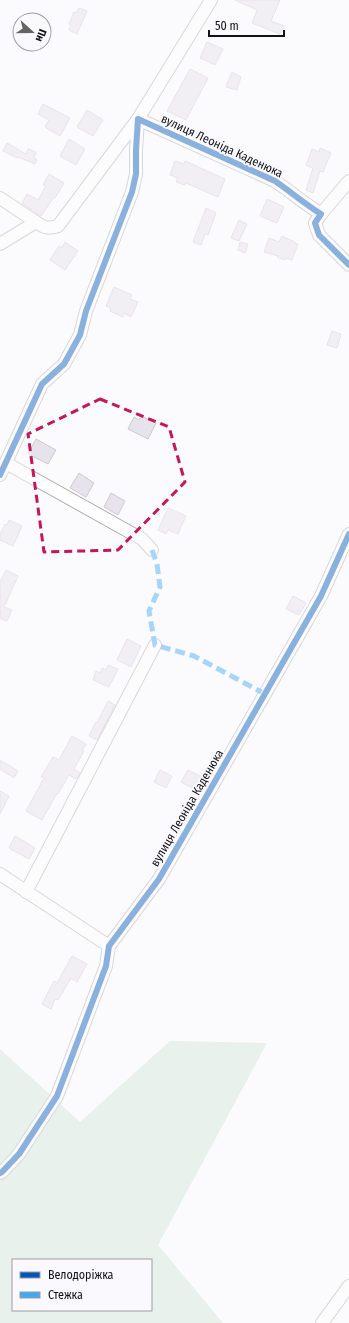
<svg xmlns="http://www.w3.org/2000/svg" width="349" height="1323" viewBox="0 0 349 1323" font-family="'Fira Sans Condensed',sans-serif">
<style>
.green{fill:#d0e6d9;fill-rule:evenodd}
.building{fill:#e6e3ec;stroke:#cccbcd}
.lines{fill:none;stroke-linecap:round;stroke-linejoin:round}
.street-casing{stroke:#afaeb0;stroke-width:14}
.street{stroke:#fefeff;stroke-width:12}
.quiet{stroke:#3fa9f5;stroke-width:5;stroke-dasharray:10 5;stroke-linecap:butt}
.cycleway-casing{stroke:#faf9fd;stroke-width:8}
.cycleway{stroke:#0057b8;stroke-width:6}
.marked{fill:none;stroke:#c2185b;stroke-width:3;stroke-dasharray:8 5;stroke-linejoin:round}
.labels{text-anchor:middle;stroke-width:3.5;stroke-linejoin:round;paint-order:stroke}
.street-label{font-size:12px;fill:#131314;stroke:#faf9fd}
</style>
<rect width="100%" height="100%" fill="#fbfafc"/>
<path class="green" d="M170,1041L267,1043L158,1245L223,1323H0V1049L80,1122ZM13,1260H151V1310H13Z"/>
<g class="building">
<polygon points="235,0 280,0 271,21 284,26 280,34 252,23 257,10"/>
<polygon points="79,8 87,11 77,34 69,30 71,25 69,24 74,12 76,13"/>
<polygon points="207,42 223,49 215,65 200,58"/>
<polygon points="190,69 208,78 186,120 167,111"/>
<polygon points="232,72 241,77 237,90 226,87"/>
<polygon points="43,104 70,118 60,136 45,127 49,120 38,114"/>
<polygon points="87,110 103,120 93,136 77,127"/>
<polygon points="69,139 85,149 76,165 60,156"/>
<polygon points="7,143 26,154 28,149 36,152 34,158 37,160 35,164 18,157 17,158 3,151"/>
<polygon points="320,148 331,153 323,172 320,171 313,193 306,190 313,168 306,165 312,149 319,152"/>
<polygon points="175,161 184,164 185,161 225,179 218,197 186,183 185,185 176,182 178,178 170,175"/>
<polygon points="49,174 64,183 55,198 54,197 41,216 22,203 27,194 38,200 46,186 43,185"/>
<polygon points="267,199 284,207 277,223 260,216"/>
<polygon points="206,208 216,213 208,235 205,234 201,245 193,242"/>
<polygon points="239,220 247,224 239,241 231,238"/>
<polygon points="282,236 295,242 294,243 298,244 292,260 286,258 285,260 277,257 278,256 264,252 269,238 279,242"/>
<polygon points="65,242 78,251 65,270 50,260 59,246 62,248"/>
<polygon points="240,242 248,244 245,253 238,250"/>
<polygon points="114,287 132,295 130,299 138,302 131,317 124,313 123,317 110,311 111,308 106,306"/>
<polygon points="332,331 341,334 337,348 327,345"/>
<polygon points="141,416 156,423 148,439 128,429 134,417 139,420"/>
<polygon points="36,439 56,450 48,464 28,454"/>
<polygon points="79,473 94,483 86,497 70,488"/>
<polygon points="111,493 125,501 118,515 104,507"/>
<polygon points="168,508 186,516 178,534 168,530 166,534 158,530"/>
<polygon points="9,520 22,526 13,546 0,540 0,535 5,524 7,525"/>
<polygon points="6,570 18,576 4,607 12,610 7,621 0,618 0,582"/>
<polygon points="293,596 306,603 299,615 286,609"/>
<polygon points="127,639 141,646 131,667 117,660"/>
<polygon points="108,665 118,669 109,687 93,680 96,671 100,673 102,668 106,670"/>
<polygon points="108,701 115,705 97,740 89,736 96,722 97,723"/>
<polygon points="72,736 86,744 82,751 84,751 74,769 80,773 76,779 69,775 58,794 57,793 42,820 26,811 44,778 41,777 53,757 59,760"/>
<polygon points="0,760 18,771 14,778 0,769"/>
<polygon points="160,770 172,776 166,788 154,782"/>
<polygon points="188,770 202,777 196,790 181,782"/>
<polygon points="0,791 9,796 0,814"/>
<polygon points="15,836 35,848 29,859 9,848"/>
<polygon points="72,956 87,964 77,982 71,978 58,1000 55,999 51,1009 42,1004 54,981 57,983"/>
</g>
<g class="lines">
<g class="street-casing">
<g id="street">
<polyline points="0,198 36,222"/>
<polyline points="321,214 349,181"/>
<path d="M0,244L36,222C44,228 49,229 58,226L138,119L211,0"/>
<polyline points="6,463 142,539 152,550"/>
<path d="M0,475L42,384L64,364L80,335L86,311L132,192L136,174V150L138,119L275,181C291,192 305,204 321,214L315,223L319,235L349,265"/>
<polyline points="0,874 109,946"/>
<polyline points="26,892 155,645"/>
<polyline points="0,1173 2,1172 19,1154 57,1096 106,966 109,946 159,879 321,596 349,534"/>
<polyline points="322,1323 349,1286"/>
</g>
</g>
<use href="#street" class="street"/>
<polyline class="quiet" points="152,550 157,564 160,587 149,611 155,645 194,656 265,694"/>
<g class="cycleway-casing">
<g id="cycleway">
<path d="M0,475L42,384L64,364L80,335L86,311L132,192L136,174V150L138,119L275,181C291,192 305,204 321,214L315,223L319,235L349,265"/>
<polyline points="0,1173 2,1172 19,1154 57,1096 106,966 109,946 159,879 321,596 349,534"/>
</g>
</g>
<use href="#cycleway" class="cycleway"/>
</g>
<path d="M0 0H349V1323H0ZM100,399L169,427L185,482L118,550L44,552L28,434Z" fill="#fbfafc" fill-opacity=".55" fill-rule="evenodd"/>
<path class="marked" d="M100,399L169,427L185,482L118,550L44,552L28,434Z"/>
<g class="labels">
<g class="street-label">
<text transform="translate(222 146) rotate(25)" y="4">вулиця Леоніда Каденюка</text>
<text transform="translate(187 808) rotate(-60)" y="4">вулиця Леоніда Каденюка</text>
</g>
</g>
<rect x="12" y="1259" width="140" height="52" fill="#faf9fd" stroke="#9e9da0"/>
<rect x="20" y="1272" width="20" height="6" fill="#0057b8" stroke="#9e9da0"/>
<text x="48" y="1279" font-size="12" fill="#131314">Велодоріжка</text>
<rect x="20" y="1292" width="20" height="6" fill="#3fa9f5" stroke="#9e9da0"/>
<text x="48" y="1299" font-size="12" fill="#131314">Стежка</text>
<g transform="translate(32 32) rotate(111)"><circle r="19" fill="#faf9fd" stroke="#9e9da0"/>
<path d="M0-3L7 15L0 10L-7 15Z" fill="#646465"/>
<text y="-6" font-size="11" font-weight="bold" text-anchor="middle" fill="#131314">Пн</text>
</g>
<path d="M209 30v6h75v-6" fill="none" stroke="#131314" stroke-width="2"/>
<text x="215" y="30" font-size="12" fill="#131314" stroke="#faf9fd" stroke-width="3" paint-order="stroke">50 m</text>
</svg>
